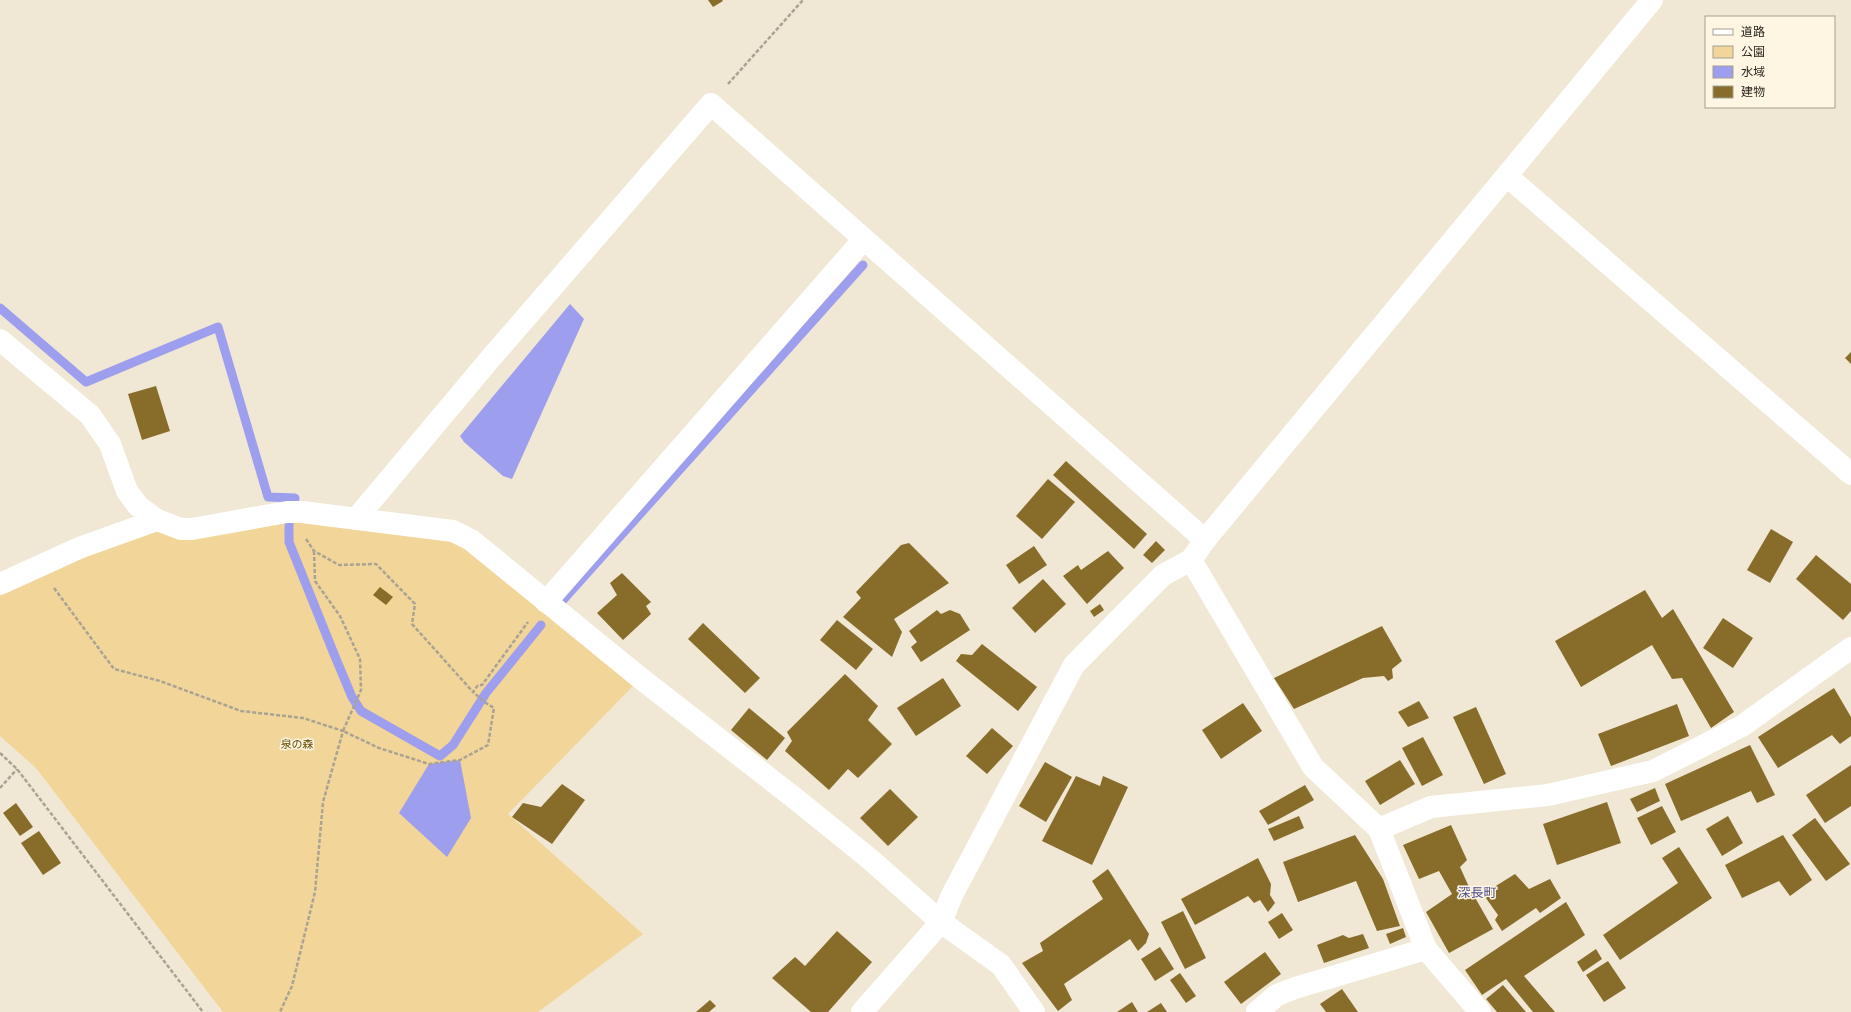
<svg xmlns="http://www.w3.org/2000/svg" width="1851" height="1012" viewBox="0 0 1851 1012" font-family="'Fira Sans Condensed','Noto Sans JP',sans-serif">
<style>
.green{fill:#f2d598}
.water{fill:#9d9eed}
.lines{fill:none;stroke-linecap:round;stroke-linejoin:round}
.stream{stroke:#9d9eed;stroke-width:9}
.building{fill:#886c2a}
.path{stroke:#a9a394;stroke-width:2.5;stroke-dasharray:4 2;stroke-linecap:butt}
.minor{stroke:#fff;stroke-width:22}
.labels{text-anchor:middle;stroke-width:3;stroke-linejoin:round;paint-order:stroke}
.park-label{font-size:11px;fill:#674d07;stroke:#fef5e2}
.quarter-label{font-size:13px;fill:#4c4b89;stroke:#fef5e2}
</style>
<rect width="100%" height="100%" fill="#f0e8d5"/>
<polygon class="green" points="303,520 451,538 634,685 508,814 643,934 538,1012 223,1012 36,768 0,736 0,591 153,529"/>
<g class="water">
<polygon points="570,304 584,319 512,479 503,476 464,442 460,436"/>
<polygon points="460,760 471,818 447,857 399,813 429,764"/>
</g>
<g class="lines">
<g class="stream">
<polyline points="0,308 86,382 218,327 268,497 295,498 294,503"/>
<polyline points="289,524 289,542 334,654 352,697 361,711 440,756 453,745 486,693 541,625"/>
<polyline points="563,600 863,265"/>
</g>
</g>
<g class="building">
<polygon points="708,0 722,0 723,1 713,7"/>
<polygon points="1851,352 1851,364 1845,358"/>
<polygon points="156,386 170,431 142,440 128,394"/>
<polygon points="1066,461 1147,534 1134,549 1053,475"/>
<polygon points="1048,479 1075,502 1042,539 1016,516"/>
<polygon points="1771,529 1793,542 1770,583 1747,570"/>
<polygon points="1156,541 1165,550 1152,563 1143,555"/>
<polygon points="909,543 949,583 894,619 902,632 892,657 843,617 861,598 856,592 901,545"/>
<polygon points="1034,546 1047,565 1019,584 1006,565"/>
<polygon points="1108,551 1124,568 1087,604 1063,576 1078,565 1081,570"/>
<polygon points="1816,555 1851,584 1851,611 1843,620 1796,579"/>
<polygon points="622,573 651,602 646,606 651,614 623,640 597,613 617,595 610,583"/>
<polygon points="1043,579 1066,604 1035,633 1012,608"/>
<polygon points="380,587 393,597 386,605 373,595"/>
<polygon points="1645,590 1662,618 1673,609 1734,712 1711,728 1682,678 1672,679 1652,645 1581,687 1555,641"/>
<polygon points="1100,604 1104,610 1094,617 1090,611"/>
<polygon points="937,610 941,614 950,610 960,614 970,630 921,662 911,647 917,642 909,631"/>
<polygon points="1723,618 1753,638 1733,668 1703,648"/>
<polygon points="837,620 873,649 856,670 820,640"/>
<polygon points="703,623 760,678 745,693 688,639"/>
<polygon points="1382,626 1402,661 1392,669 1393,678 1388,681 1384,676 1363,678 1294,709 1274,678"/>
<polygon points="982,644 1037,687 1018,711 956,661 961,654 972,655"/>
<polygon points="845,674 878,706 868,720 892,744 858,778 848,769 829,790 785,751 792,741 787,732"/>
<polygon points="943,678 961,706 916,736 897,708"/>
<polygon points="1834,688 1851,717 1851,736 1840,744 1832,735 1778,768 1758,737"/>
<polygon points="1419,701 1429,718 1408,727 1398,712"/>
<polygon points="1243,703 1262,731 1221,759 1202,730"/>
<polygon points="1677,704 1689,736 1611,766 1598,734"/>
<polygon points="1476,707 1506,774 1484,784 1453,717"/>
<polygon points="749,708 785,738 767,760 731,730"/>
<polygon points="992,728 1013,746 987,774 966,756"/>
<polygon points="1423,737 1443,775 1422,786 1402,748"/>
<polygon points="1750,745 1775,795 1757,803 1751,791 1681,821 1665,784"/>
<polygon points="1400,760 1415,784 1380,805 1365,781"/>
<polygon points="1045,762 1072,777 1046,822 1019,806"/>
<polygon points="1851,765 1851,806 1825,823 1806,795"/>
<polygon points="1076,776 1100,786 1103,776 1128,787 1092,865 1042,841"/>
<polygon points="562,784 585,800 552,844 512,817 523,803 541,807"/>
<polygon points="1305,785 1314,800 1268,825 1259,811"/>
<polygon points="1655,788 1660,801 1637,812 1630,799"/>
<polygon points="890,789 918,817 888,846 860,818"/>
<polygon points="1607,802 1621,843 1557,865 1543,824"/>
<polygon points="16,803 33,827 20,836 3,813"/>
<polygon points="1662,806 1676,832 1651,845 1637,818"/>
<polygon points="1299,816 1304,828 1274,841 1268,829"/>
<polygon points="1728,816 1743,843 1722,856 1706,829"/>
<polygon points="1815,818 1850,864 1826,881 1792,835"/>
<polygon points="1451,825 1467,860 1460,867 1469,887 1493,929 1449,953 1426,912 1452,894 1439,871 1419,879 1403,845"/>
<polygon points="39,831 61,863 43,875 21,843"/>
<polygon points="1355,835 1383,879 1400,926 1377,931 1356,881 1298,902 1283,862"/>
<polygon points="1783,835 1812,880 1790,896 1779,881 1742,898 1725,865"/>
<polygon points="1679,847 1712,898 1620,960 1603,935 1678,883 1662,858"/>
<polygon points="1258,858 1271,884 1270,895 1275,903 1268,912 1260,900 1254,903 1248,896 1195,925 1181,899"/>
<polygon points="1108,869 1149,934 1146,943 1138,951 1130,939 1064,984 1072,1000 1058,1011 1022,963 1043,951 1040,943 1103,899 1092,881"/>
<polygon points="1515,874 1529,889 1550,879 1561,898 1540,913 1536,908 1502,931 1495,920 1498,915 1483,894"/>
<polygon points="1566,902 1585,935 1524,976 1555,1012 1533,1012 1506,979 1482,995 1465,970"/>
<polygon points="1183,911 1206,958 1185,969 1161,922"/>
<polygon points="1282,913 1293,930 1279,939 1268,922"/>
<polygon points="1403,928 1406,937 1390,944 1386,934"/>
<polygon points="837,931 872,962 828,1012 811,1012 772,978 795,957 805,966"/>
<polygon points="1363,934 1369,948 1324,963 1317,945 1343,935 1349,938"/>
<polygon points="1160,947 1174,969 1155,981 1141,959"/>
<polygon points="1596,949 1602,959 1583,972 1577,962"/>
<polygon points="1265,952 1281,974 1241,1004 1224,982"/>
<polygon points="1608,961 1626,988 1604,1002 1586,975"/>
<polygon points="1180,973 1196,996 1186,1003 1170,980"/>
<polygon points="1503,985 1526,1012 1497,1012 1486,999"/>
<polygon points="1342,989 1358,1012 1326,1012 1320,1004"/>
<polygon points="710,1000 716,1006 709,1012 696,1012"/>
<polygon points="1132,1002 1138,1012 1117,1012"/>
<polygon points="1161,1003 1167,1012 1147,1012"/>
</g>
<g class="lines">
<g class="path">
<polyline points="728,84 803,0"/>
<polyline points="306,539 314,551 339,565 376,564 415,604 412,624 473,692 478,685 482,685 528,622"/>
<polyline points="314,551 315,581 340,616 360,659 361,690 343,731 379,748 429,764 460,760 488,745 494,708 486,703 473,692"/>
<polyline points="54,588 114,669 160,681 241,711 303,718 343,731 323,802 315,892 292,986 280,1012"/>
<polyline points="0,753 17,769 203,1012"/>
<polyline points="0,788 17,769"/>
</g>
<g class="minor">
<polyline points="1507,176 1851,474"/>
<polyline points="0,340 90,415 110,444 127,491 138,506 157,520 181,529 192,529 287,512 302,512 453,531 471,540 639,677 797,800 871,860 941,922 1001,965 1034,1012"/>
<polyline points="356,519 490,359 711,104 1205,540"/>
<polyline points="1191,560 1313,767 1379,829 1431,807 1548,795 1653,771 1742,726 1851,648"/>
<polyline points="0,584 79,548 157,520"/>
<polyline points="546,602 864,239"/>
<polyline points="1379,829 1426,949 1480,1012"/>
<polyline points="862,1012 941,922 952,895 1074,665 1163,575 1191,560 1205,540 1652,0"/>
<polyline points="1257,1012 1277,995 1295,988 1426,949"/>
</g>
</g>
<g class="labels">
<g class="park-label">
<text x="297" y="748">泉の森</text>
</g>
<g class="quarter-label">
<text x="1477" y="897">深長町</text>
</g>
</g>
<rect x="1705" y="16" width="130" height="92" fill="#fef5e2" stroke="#a69f91"/>
<rect x="1713" y="29" width="20" height="6" fill="#ffffff" stroke="#a69f91"/>
<text x="1741" y="36" font-size="12" fill="#221f18">道路</text>
<rect x="1713" y="46" width="20" height="12" fill="#f2d598" stroke="#a69f91"/>
<text x="1741" y="56" font-size="12" fill="#221f18">公園</text>
<rect x="1713" y="66" width="20" height="12" fill="#9d9eed" stroke="#a69f91"/>
<text x="1741" y="76" font-size="12" fill="#221f18">水域</text>
<rect x="1713" y="86" width="20" height="12" fill="#886c2a" stroke="#a69f91"/>
<text x="1741" y="96" font-size="12" fill="#221f18">建物</text>
</svg>
